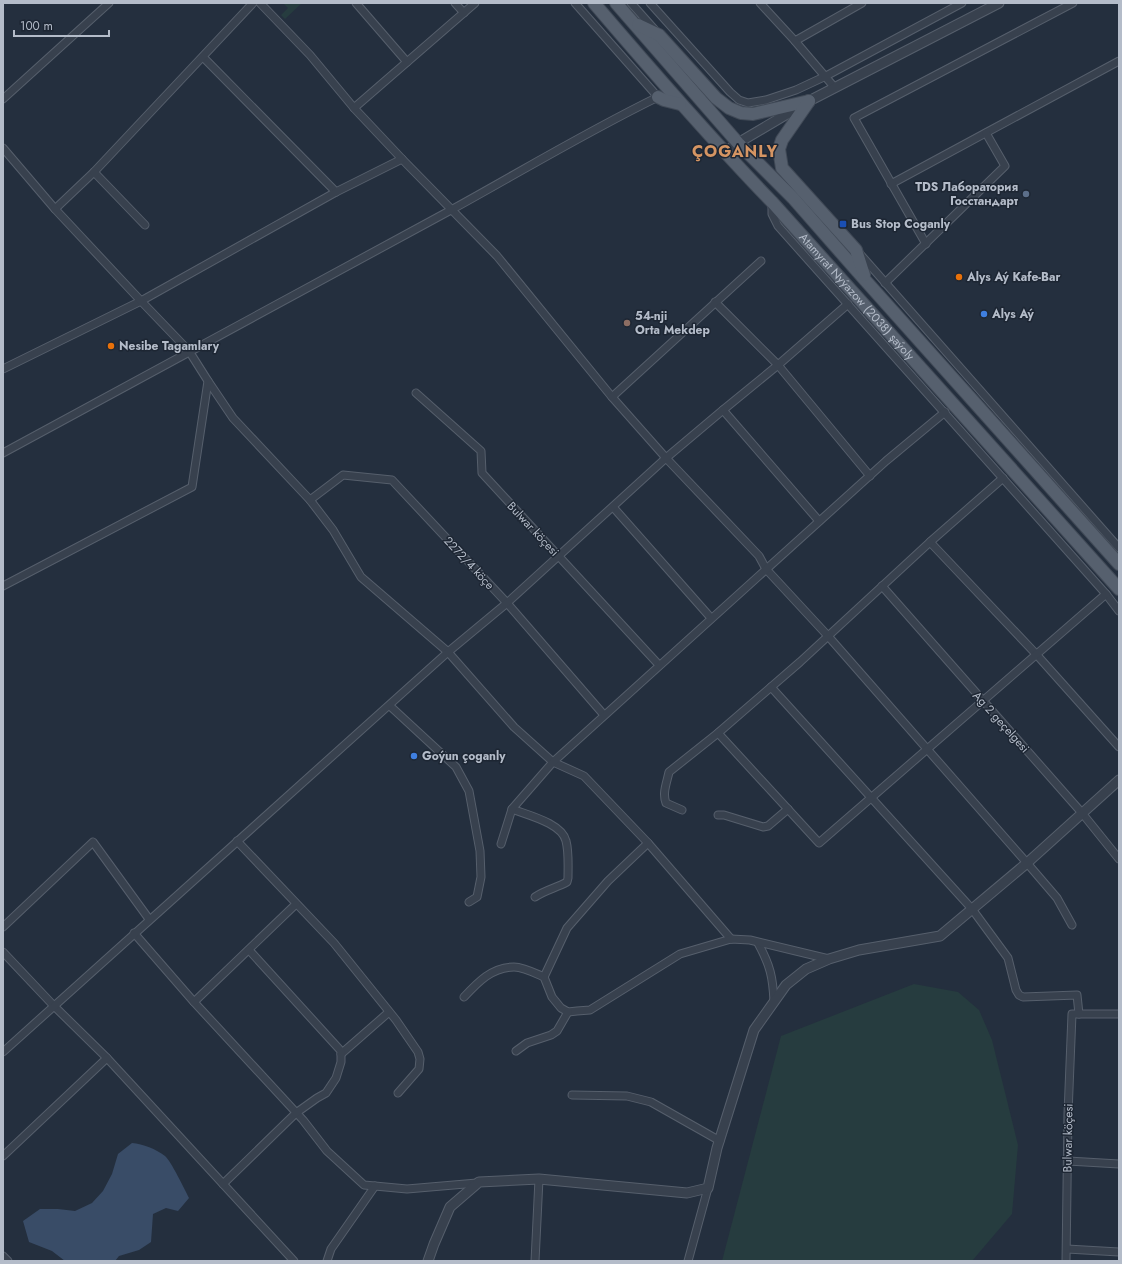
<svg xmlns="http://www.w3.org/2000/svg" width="1122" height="1264" viewBox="0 0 1122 1264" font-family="Jost,sans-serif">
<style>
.green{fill:#263c3f}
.water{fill:#394c67}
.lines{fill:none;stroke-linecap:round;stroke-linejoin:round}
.minor-casing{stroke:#565f6c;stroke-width:9}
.tertiary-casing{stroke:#565f6c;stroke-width:11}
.primary-casing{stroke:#414a57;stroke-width:14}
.minor{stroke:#38414e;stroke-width:7}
.tertiary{stroke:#38414e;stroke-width:9}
.primary{stroke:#56606e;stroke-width:12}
.service-dot{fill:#5c6f8a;stroke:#1d2633;stroke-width:1.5}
.transit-dot{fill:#1a4fb4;stroke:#1d2633;stroke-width:1.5}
.food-dot{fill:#e8710a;stroke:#1d2633;stroke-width:1.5}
.shop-dot{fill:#3f7fe0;stroke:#1d2633;stroke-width:1.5}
.education-dot{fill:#8d6e63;stroke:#1d2633;stroke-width:1.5}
.labels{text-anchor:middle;stroke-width:3;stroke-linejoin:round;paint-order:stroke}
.poi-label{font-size:12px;font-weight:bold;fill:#b4bcc9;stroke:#1d2633;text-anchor:start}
.street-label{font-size:12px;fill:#b4bcc9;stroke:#1d2633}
.district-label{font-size:16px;font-weight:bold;letter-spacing:1px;fill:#d59563;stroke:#1d2633}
</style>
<rect width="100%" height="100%" fill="#242f3e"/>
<g class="green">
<polygon points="283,3 302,3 285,19 281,15 288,8"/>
<polygon points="914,984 958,992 979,1010 992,1040 1018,1145 1012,1214 972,1261 722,1261 781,1036"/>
</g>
<path class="water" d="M132,1143C143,1144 156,1149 165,1156C171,1161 185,1190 189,1198L178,1211L166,1208L153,1214L151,1242L139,1250L119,1256L115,1261H65L52,1251L29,1242L23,1221L40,1209H58L75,1211L92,1203L103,1191L112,1174L118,1154Z"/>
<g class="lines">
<g class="minor-casing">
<g id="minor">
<polyline points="260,3 310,55 354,108 402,159 497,256 612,397 666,458 759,556 766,569 828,636 1027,863 1057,898 1072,925"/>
<polyline points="356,3 407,62"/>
<polyline points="455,3 464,13"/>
<polyline points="631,3 655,30"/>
<polyline points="650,3 730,92 739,100 748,103 766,100 796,90 826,76 962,3"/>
<polyline points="760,3 795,41 862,3"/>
<polyline points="795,41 835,88"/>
<polyline points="203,57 336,192"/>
<polyline points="3,99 109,3"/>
<polyline points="354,108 475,3"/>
<polyline points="3,148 55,209 94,172 253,3"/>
<polyline points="94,172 145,225"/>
<polyline points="891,184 1119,61"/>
<polyline points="772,202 772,214 778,226 1106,594 1119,611"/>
<polyline points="926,244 854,118 1073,3"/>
<polyline points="860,254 1119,548"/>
<polyline points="885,283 1005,166 986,133"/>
<polyline points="715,302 778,365 870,476"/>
<polyline points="3,369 141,301 336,192 402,159"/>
<polyline points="208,381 233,418 310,500 333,530 361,577 448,652 514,727 553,762 584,776 648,843 731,939"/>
<polyline points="416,393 481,451 482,473 659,665"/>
<polyline points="612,397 761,261"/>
<polyline points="723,410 819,521"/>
<path d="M3,453C152,371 302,291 451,210C520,172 588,131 658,97L575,3"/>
<polyline points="310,500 343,475 392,480 507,603 604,715"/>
<polyline points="613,507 711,618"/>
<polyline points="930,542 1036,654 1119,747"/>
<polyline points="3,586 192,487 208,381 189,351 141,301 55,209"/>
<polyline points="882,586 1082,813 1119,859"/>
<polyline points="771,687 972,909 1008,958 1016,990 1019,995 1023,997 1077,995 1079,1014"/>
<polyline points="390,706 456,767 469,791 480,851 481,877 477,897 469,902"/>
<polyline points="718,733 819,843 1106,594"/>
<path d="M512,809C527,815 562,823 566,841C569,852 568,866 568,878L567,882C556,888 545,890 535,897"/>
<path d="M682,810L666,803C662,793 667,782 669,772L718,733L800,662L930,542L1003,478"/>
<polyline points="718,815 724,815 763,827 768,826 788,809"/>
<polyline points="237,841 334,943 396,1020 418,1052 420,1059 419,1069 398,1093"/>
<polyline points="501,844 512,809 553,762 886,461 945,412"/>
<polyline points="3,927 93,842 149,919"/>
<polyline points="134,933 194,1002 303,1120 327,1151 364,1185 407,1189 477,1183"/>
<path d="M758,943C770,965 773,977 774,1002"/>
<polyline points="3,952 53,1005 107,1058 294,1261"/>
<polyline points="544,977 567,928 608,881 648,843"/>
<path d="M464,997C478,982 492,967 514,967C523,967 535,973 544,977L552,997L561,1008L568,1012L577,1011L590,1010L680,954L731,939L750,940L829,959"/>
<polyline points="194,1002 296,904"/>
<polyline points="516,1051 527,1043 551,1035 557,1031 568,1012"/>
<polyline points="3,1052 448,652 507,603 666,458 723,410 778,365 848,304"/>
<polyline points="341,1054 389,1012"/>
<polyline points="572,1095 627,1096 651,1102 720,1141"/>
<polyline points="3,1156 107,1058"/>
<polyline points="1068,1161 1119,1164"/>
<polyline points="223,1184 296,1113 317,1098 326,1093 336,1078 341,1062 341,1051 249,950"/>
<polyline points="1067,1249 1119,1252"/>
<polyline points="3,1256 8,1261"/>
<polyline points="327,1261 331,1249 375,1186"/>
<polyline points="535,1261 539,1179"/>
<polyline points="688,1261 708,1188"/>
<polyline points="1066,1261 1068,1114 1072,1014 1119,1014"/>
</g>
</g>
<g class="tertiary-casing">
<g id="tertiary">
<polyline points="724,153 738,143 809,101 999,3"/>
<polyline points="428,1261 434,1244 450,1207 479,1182 539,1179 687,1193 708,1188 717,1148 754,1030 786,985 806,969 829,959 859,950 940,936 1027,863 1119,780"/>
</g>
</g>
<g class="primary-casing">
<g id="primary">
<path id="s1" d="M594,3C652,71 710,138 772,202L1119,589"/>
<polyline points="616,3 738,143 793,198 865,280 1119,564"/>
<polyline points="638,25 659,35 716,98 729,108 741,113 753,114 809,101"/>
<polyline points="658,97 664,100 680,104"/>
<polyline points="809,101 782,140 779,149 782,168 856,250 864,275"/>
</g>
</g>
<use href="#minor" class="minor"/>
<use href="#tertiary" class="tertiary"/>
<use href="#primary" class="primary"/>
</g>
<circle class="service-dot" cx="1026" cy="194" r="4"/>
<rect class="transit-dot" x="839" y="220" width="8" height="8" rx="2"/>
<g class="food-dot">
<circle cx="959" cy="277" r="4"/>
<circle cx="111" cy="346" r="4"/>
</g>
<g class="shop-dot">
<circle cx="984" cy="314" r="4"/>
<circle cx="414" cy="756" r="4"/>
</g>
<circle class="education-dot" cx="627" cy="323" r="4"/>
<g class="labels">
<g class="poi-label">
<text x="1018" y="191" text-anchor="end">TDS Лаборатория<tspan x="1018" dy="14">Госстандарт</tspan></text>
<text x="851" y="228">Bus Stop Coganly</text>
<text x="967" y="281">Alys Aý Kafe-Bar</text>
<text x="992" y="318">Alys Aý</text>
<text x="635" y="320">54-nji<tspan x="635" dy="14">Orta Mekdep</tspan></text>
<text x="119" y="350">Nesibe Tagamlary</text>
<text x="422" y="760">Goýun çoganly</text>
</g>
<g class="street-label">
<text dy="4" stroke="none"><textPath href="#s1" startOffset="394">Atamyrat Nyýazow (2038) şaýoly</textPath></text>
<text transform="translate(533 529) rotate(47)" y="4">Bulwar köçesi</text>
<text transform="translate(469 563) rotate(47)" y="4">2272/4 köçe</text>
<text transform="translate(1001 722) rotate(48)" y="4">Ag 2 geçelgesi</text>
<text transform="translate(1068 1138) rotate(-89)" y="4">Bulwar köçesi</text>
</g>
<g class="district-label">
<text x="735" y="157">ÇOGANLY</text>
</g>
</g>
<rect width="1122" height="1264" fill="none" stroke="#b4bcc9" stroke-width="8"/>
<path d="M14 30v6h95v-6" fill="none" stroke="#b4bcc9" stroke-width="2"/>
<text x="20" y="30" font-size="12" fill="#b4bcc9" stroke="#1d2633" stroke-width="3" paint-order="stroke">100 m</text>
</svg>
